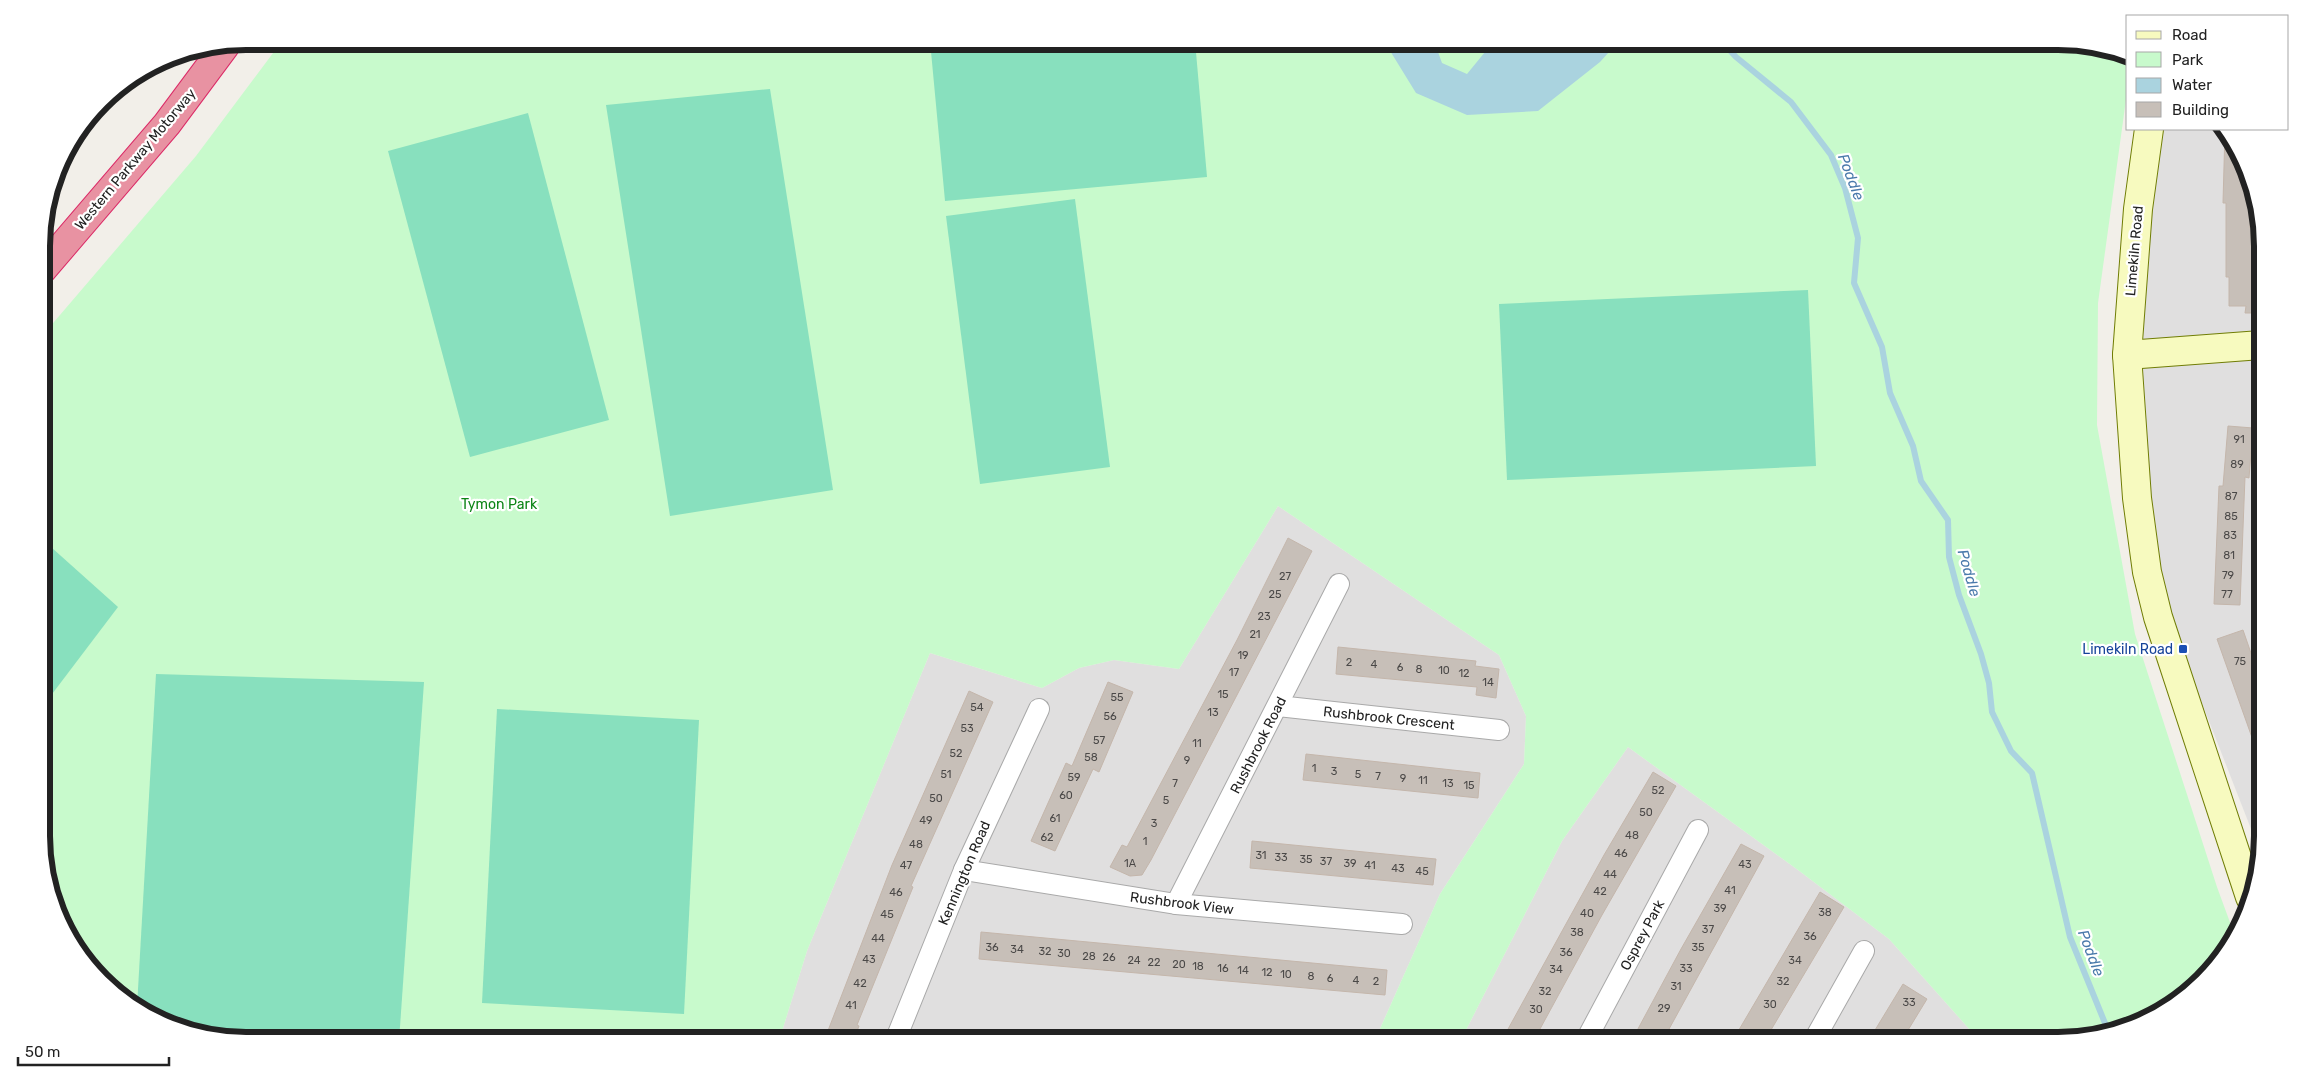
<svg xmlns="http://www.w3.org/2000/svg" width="2304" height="1082" viewBox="0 0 2304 1082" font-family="Rubik,sans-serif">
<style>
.residential{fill:#e0dfdf}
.park{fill:#c8facc}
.pitch{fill:#88e0be}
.water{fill:#aad3df}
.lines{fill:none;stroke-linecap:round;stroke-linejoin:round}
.stream{stroke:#aad3df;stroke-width:6}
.building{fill:#c7bfb8;stroke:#c4b6ab}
.street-casing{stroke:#a9a9a9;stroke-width:22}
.secondary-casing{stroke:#707d05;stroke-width:30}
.highway-casing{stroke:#dc2a67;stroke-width:30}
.street{stroke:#fff;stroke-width:20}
.secondary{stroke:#f7fabf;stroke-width:28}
.highway{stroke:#e892a2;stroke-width:28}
.transit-dot{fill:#1a4fb4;stroke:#fff;stroke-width:2}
.labels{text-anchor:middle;stroke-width:4.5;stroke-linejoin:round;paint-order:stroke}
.number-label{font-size:11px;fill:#4b4948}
.street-label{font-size:14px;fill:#222;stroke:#fff}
.park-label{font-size:14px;fill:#0c8416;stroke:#fff}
.transit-label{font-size:14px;fill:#164399;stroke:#fff;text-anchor:end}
.water-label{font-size:15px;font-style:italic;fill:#4a7aab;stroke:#fff}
.rim{fill:none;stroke:#222;stroke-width:6}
</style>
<rect width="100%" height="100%" fill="#f2efe9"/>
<g class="residential">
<polygon points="2160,129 2225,129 2247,168 2261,220 2263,836 2260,852 2172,626 2153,536 2143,403 2144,220"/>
<polygon points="1278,506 1499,655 1526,716 1524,764 1440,894 1375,1040 779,1041 807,951 930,653 1042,688 1079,668 1114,660 1179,669"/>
<polygon points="1628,747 1798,870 1889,939 1979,1040 1461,1040 1562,841"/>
</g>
<path class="park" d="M282,41H2058L2128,55V85L2098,303L2097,425L2135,634L2217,887L2235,936C2200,996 2140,1034 2071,1040C2041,1043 2009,1040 1979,1040L1889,939L1798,870L1628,747L1562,841L1461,1040H1375L1440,894L1524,764L1526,716L1499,655L1278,506L1179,669L1114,660L1079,668L1042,688L930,653L807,951L779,1041H246L168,1025L121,998L83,960L57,914L43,863L42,336L196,156Z"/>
<g class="pitch">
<polygon points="930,41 1195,41 1207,177 945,201"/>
<polygon points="770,89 833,490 670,516 606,105"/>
<polygon points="528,113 609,420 470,457 388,151"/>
<polygon points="1075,199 1110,467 980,484 946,216"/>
<polygon points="1808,290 1816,466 1507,480 1499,304"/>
<polygon points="42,539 118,607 43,706"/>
<polygon points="156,674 424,682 399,1041 246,1041 168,1025 137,1007"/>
<polygon points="497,709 699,720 684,1014 482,1003"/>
</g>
<polygon class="water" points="1384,41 1434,41 1442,63 1467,74 1494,41 1619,41 1600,62 1538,111 1467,115 1416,93"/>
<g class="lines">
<polyline class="stream" points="1721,41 1736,57 1791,102 1831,155 1845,188 1858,238 1854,283 1882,347 1890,393 1913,446 1921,481 1948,520 1949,557 1959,595 1981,654 1989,683 1992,712 2011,751 2032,773 2070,937 2109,1033"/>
</g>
<g class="building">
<polygon points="2225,130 2247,168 2251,184 2250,228 2254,228 2254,263 2261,263 2261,313 2245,313 2246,306 2229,306 2229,277 2226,277 2226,203 2223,203"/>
<polygon points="2228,426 2253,428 2249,478 2245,477 2240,605 2214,604 2219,486 2223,486"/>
<polygon points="1288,538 1312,551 1151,860 1142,875 1130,876 1110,867 1122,845 1127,847 1237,640"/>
<polygon points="2243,630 2262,685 2263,759 2260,760 2217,639"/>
<polygon points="1338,647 1476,661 1475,666 1499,669 1496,698 1476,695 1477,687 1336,674"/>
<polygon points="1108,682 1133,692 1099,772 1093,769 1055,851 1031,841 1066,763 1072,766"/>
<polygon points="969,691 993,702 911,886 913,887 857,1025 859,1026 853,1041 824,1041 892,865"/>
<polygon points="1306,754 1480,773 1478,798 1303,780"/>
<polygon points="1653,772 1676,786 1602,915 1534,1040 1502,1040 1604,855"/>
<polygon points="1252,841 1436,859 1433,885 1250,868"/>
<polygon points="1741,844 1764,856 1663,1040 1632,1040 1681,949"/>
<polygon points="1820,892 1844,907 1765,1040 1733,1040"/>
<polygon points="981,932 1387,970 1385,995 979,959"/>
<polygon points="1903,984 1927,999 1902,1040 1869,1040"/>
</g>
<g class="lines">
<g class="street-casing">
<g id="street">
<polyline points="1278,706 1499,730"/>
<polyline points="964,870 1176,904 1402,924"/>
<polyline points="1176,904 1339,584"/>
<polyline points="1586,1040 1698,830"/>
<polyline points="1814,1040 1864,951"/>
<polyline points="895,1041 964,870 1039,709"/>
</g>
</g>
<g class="secondary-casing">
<g id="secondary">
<polyline points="2149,129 2138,209 2127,355 2137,498 2147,572 2158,617 2250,897"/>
<polyline points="2127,355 2261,345"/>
</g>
</g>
<g class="highway-casing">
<polyline id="highway" points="42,270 167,124 225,46"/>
</g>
<use href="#street" class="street"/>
<use href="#secondary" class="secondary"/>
<use href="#highway" class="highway"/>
</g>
<rect class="transit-dot" x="2178" y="644" width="10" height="10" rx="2.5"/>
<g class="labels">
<g class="number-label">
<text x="2239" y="443">91</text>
<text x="2237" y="468">89</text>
<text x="2231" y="500">87</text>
<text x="2231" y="520">85</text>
<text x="2230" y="539">83</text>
<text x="2229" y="559">81</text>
<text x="2228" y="579">79</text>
<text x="1285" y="580">27</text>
<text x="1275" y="598">25</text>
<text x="2227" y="598">77</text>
<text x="1264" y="620">23</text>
<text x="1255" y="638">21</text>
<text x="1243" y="659">19</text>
<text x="2240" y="665">75</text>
<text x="1349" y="666">2</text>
<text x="1374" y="668">4</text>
<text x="1400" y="671">6</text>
<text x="1419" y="673">8</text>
<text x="1444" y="674">10</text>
<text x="1234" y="676">17</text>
<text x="1464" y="677">12</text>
<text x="1488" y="686">14</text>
<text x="1223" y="698">15</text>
<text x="1117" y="701">55</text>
<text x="977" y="711">54</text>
<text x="1213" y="716">13</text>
<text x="1110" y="720">56</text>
<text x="967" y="732">53</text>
<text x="1099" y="744">57</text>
<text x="1197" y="747">11</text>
<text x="956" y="757">52</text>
<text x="1091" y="761">58</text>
<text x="1187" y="764">9</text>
<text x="1314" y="772">1</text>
<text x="1334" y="775">3</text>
<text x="946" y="778">51</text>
<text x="1358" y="778">5</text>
<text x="1378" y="780">7</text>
<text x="1074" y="781">59</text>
<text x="1403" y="782">9</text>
<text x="1423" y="784">11</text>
<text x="1175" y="787">7</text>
<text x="1448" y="787">13</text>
<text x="1469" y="789">15</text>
<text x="1658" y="794">52</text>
<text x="1066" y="799">60</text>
<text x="936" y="802">50</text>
<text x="1166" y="804">5</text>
<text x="1646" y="816">50</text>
<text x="1055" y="822">61</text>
<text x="926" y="824">49</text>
<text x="1154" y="827">3</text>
<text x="1632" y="839">48</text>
<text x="1047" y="841">62</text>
<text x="1145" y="845">1</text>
<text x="916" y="848">48</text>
<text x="1621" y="857">46</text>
<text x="1261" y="859">31</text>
<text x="1281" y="861">33</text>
<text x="1306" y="863">35</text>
<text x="1326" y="865">37</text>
<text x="1130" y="867">1A</text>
<text x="1350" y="867">39</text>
<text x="1745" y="868">43</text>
<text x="906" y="869">47</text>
<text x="1370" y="869">41</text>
<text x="1398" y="872">43</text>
<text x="1422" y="875">45</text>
<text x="1610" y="878">44</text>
<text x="1730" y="894">41</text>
<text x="1600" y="895">42</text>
<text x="896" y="896">46</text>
<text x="1720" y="912">39</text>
<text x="1825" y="916">38</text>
<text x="1587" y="917">40</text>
<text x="887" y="918">45</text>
<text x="1708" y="933">37</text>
<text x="1577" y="936">38</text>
<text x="1810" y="940">36</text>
<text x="878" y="942">44</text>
<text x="992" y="951">36</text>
<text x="1698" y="951">35</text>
<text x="1017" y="953">34</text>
<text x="1045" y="955">32</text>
<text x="1566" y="956">36</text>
<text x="1064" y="957">30</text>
<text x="1089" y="960">28</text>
<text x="1109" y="961">26</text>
<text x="869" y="963">43</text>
<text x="1134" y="964">24</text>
<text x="1795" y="964">34</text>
<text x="1154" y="966">22</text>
<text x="1179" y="968">20</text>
<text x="1198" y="970">18</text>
<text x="1223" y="972">16</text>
<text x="1686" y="972">33</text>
<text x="1556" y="973">34</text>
<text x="1243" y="974">14</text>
<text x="1267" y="976">12</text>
<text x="1286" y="978">10</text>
<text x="1311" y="980">8</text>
<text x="1330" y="982">6</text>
<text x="1356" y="984">4</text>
<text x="1376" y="985">2</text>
<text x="1783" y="985">32</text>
<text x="860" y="987">42</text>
<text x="1676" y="990">31</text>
<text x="1545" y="995">32</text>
<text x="1909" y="1006">33</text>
<text x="1770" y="1008">30</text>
<text x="851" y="1009">41</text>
<text x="1664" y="1012">29</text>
<text x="1536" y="1013">30</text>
</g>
<g class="street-label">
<text transform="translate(135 159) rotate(-50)" y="5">Western Parkway Motorway</text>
<text transform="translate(2134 251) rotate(-85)" y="5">Limekiln Road</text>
<text transform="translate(1389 718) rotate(6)" y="5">Rushbrook Crescent</text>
<text transform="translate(1258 745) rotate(-63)" y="5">Rushbrook Road</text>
<text transform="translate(964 873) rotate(-67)" y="5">Kennington Road</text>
<text transform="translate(1182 903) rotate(7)" y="5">Rushbrook View</text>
<text transform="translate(1642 935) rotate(-62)" y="5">Osprey Park</text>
</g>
<g class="park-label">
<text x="499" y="509">Tymon Park</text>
</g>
<g class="transit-label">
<text x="2173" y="654">Limekiln Road</text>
</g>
<g class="water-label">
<text transform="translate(1851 177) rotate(69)" y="5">Poddle</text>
<text transform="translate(1969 573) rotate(74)" y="5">Poddle</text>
<text transform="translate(2091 953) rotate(69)" y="5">Poddle</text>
</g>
</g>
<path d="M0 0H2304V1082H0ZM246 50H2058A196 196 0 0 1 2254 246V836A196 196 0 0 1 2058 1032H246A196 196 0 0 1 50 836V246A196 196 0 0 1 246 50Z" fill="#fff" fill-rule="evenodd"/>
<path class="rim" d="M246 50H2058A196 196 0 0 1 2254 246V836A196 196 0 0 1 2058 1032H246A196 196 0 0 1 50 836V246A196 196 0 0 1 246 50Z"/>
<rect x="2126" y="15" width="162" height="115" fill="#ffffff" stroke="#a7a7a7"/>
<rect x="2136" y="31" width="25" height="8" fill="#f7fabf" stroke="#a7a7a7"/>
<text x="2172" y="40" font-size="15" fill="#222222">Road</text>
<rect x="2136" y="52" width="25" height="15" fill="#c8facc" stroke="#a7a7a7"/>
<text x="2172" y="65" font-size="15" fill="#222222">Park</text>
<rect x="2136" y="78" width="25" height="15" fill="#aad3df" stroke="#a7a7a7"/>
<text x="2172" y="90" font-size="15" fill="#222222">Water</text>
<rect x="2136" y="102" width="25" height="15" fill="#c7bfb8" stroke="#a7a7a7"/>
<text x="2172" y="115" font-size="15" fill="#222222">Building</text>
<path d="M18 1057v8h151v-8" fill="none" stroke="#222222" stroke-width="2.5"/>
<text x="25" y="1057" font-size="15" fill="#222222" stroke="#ffffff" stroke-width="4" paint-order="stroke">50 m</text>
</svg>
